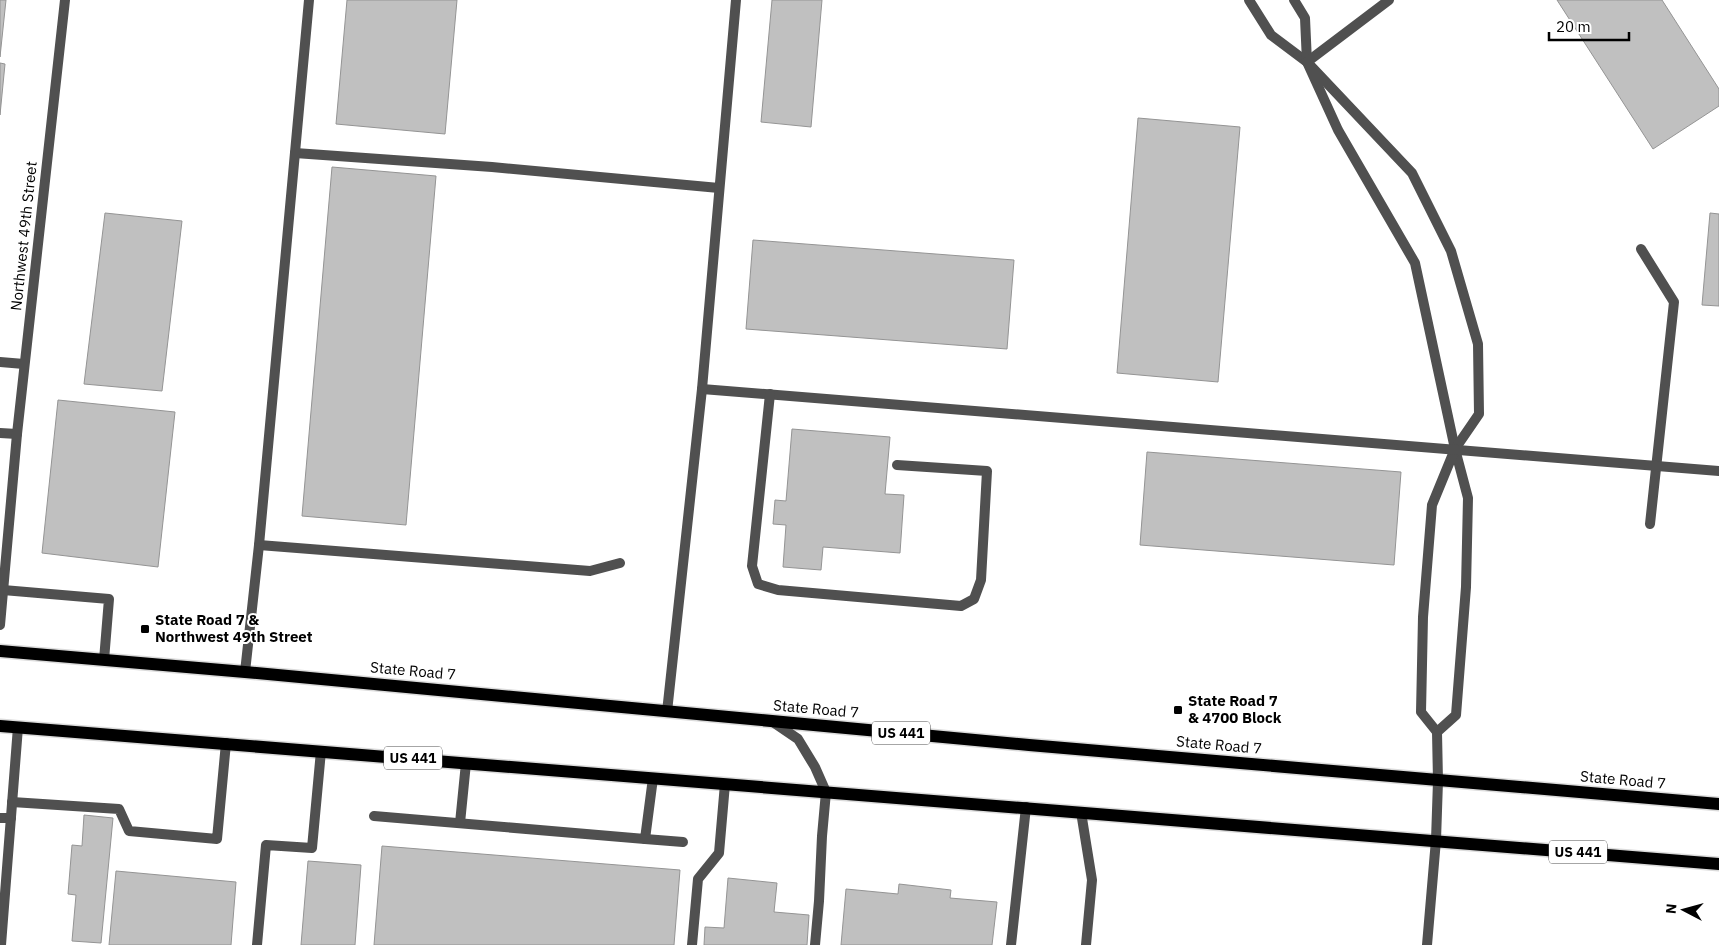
<svg xmlns="http://www.w3.org/2000/svg" width="1719" height="945" viewBox="0 0 1719 945" font-family="'IBM Plex Sans',sans-serif">
<style>
.building{fill:#c0c0c0;stroke:#949494}
.lines{fill:none;stroke-linecap:round;stroke-linejoin:round}
.primary-casing{stroke:#dbdbdb;stroke-width:15}
.lane{stroke:#505050;stroke-width:10}
.street{stroke:#505050;stroke-width:10}
.primary{stroke:#000;stroke-width:12}
.poi-dot{fill:#000;stroke:#fff;stroke-width:2}
.labels{text-anchor:middle;stroke-width:4;stroke-linejoin:round;paint-order:stroke}
.shield{fill:#fff;stroke:#4c4c4c;stroke-width:1}
.shield-label{font-size:14px;font-weight:bold;fill:#000}
.street-label{font-size:15px;fill:#000;stroke:#fff}
.poi-label{font-size:15px;font-weight:bold;fill:#000;stroke:#fff;text-anchor:start}
</style>
<rect width="100%" height="100%" fill="#fff"/>
<g class="building">
<polygon points="0,0 6,0 0,57"/>
<polygon points="347,0 457,0 445,134 336,124"/>
<polygon points="772,0 822,0 811,127 761,122"/>
<polygon points="1557,0 1662,0 1719,89 1719,106 1653,149"/>
<polygon points="0,63 5,64 0,115"/>
<polygon points="1138,118 1240,127 1218,382 1117,373"/>
<polygon points="332,167 436,176 406,525 302,516"/>
<polygon points="105,213 182,221 162,391 84,384"/>
<polygon points="1710,213 1719,214 1719,306 1702,305"/>
<polygon points="753,240 1014,260 1007,349 746,329"/>
<polygon points="58,400 175,412 158,567 42,553"/>
<polygon points="792,429 890,437 885,494 904,495 900,553 823,547 821,570 783,567 786,525 773,524 775,500 786,501"/>
<polygon points="1147,452 1401,472 1394,565 1140,545"/>
<polygon points="84,815 113,818 101,943 72,941 76,895 68,894 72,845 82,846"/>
<polygon points="382,846 680,870 674,945 374,945"/>
<polygon points="308,861 361,865 355,945 301,945"/>
<polygon points="116,871 236,882 231,945 109,945"/>
<polygon points="728,878 777,883 774,912 809,915 807,945 704,945 705,927 724,928"/>
<polygon points="899,884 951,890 950,898 997,902 992,945 841,945 846,889 898,894"/>
</g>
<g class="lines">
<g class="primary-casing">
<g id="primary">
<polyline points="0,651 245,672 1029,745 1719,804"/>
<polyline points="0,726 1719,864"/>
</g>
</g>
<g class="lane">
<polyline points="1249,0 1271,35 1307,62 1338,130 1415,263 1455,449 1468,498 1466,587 1456,715 1437,732"/>
<polyline points="1294,0 1305,18 1307,62 1412,173 1451,251 1478,344 1479,414 1455,449 1432,505 1423,617 1421,712 1437,732 1438,781 1436,840 1427,945"/>
<polyline points="1307,62 1389,0"/>
<polyline points="295,153 492,167 719,188"/>
<polyline points="1641,249 1674,302 1650,524"/>
<polyline points="0,362 24,364"/>
<polyline points="702,389 1719,471"/>
<polyline points="770,394 752,566 758,584 778,590 961,606 974,599 981,580 987,471 897,465"/>
<polyline points="0,433 17,434"/>
<polyline points="259,545 590,571 620,563"/>
<polyline points="3,590 109,599 104,660"/>
<polyline points="245,672 259,545 309,0"/>
<polyline points="667,712 702,389 736,0"/>
<polyline points="773,722 798,739 815,767 826,792 822,836 819,901 815,945"/>
<polyline points="12,802 119,809 129,831 217,839 226,743"/>
<polyline points="1081,812 1092,880 1086,945"/>
<polyline points="374,816 645,839 653,778"/>
<polyline points="0,818 11,818"/>
<polyline points="460,823 466,763"/>
<polyline points="645,839 683,842"/>
<polyline points="1,945 18,727"/>
<polyline points="257,945 266,845 312,848 321,751"/>
<polyline points="692,945 698,879 719,853 725,784"/>
<polyline points="1011,945 1026,807"/>
</g>
<polyline class="street" points="0,625 17,434 65,0"/>
<use href="#primary" class="primary"/>
</g>
<g class="poi-dot">
<rect x="140" y="624" width="10" height="10" rx="2.5"/>
<rect x="1173" y="705" width="10" height="10" rx="2.5"/>
</g>
<g class="labels">
<g class="shield">
<rect x="872" y="721.5" width="58" height="23" rx="4"/>
<rect x="384" y="746.5" width="58" height="23" rx="4"/>
<rect x="1549" y="840.5" width="58" height="23" rx="4"/>
</g>
<g class="shield-label">
<text x="901" y="738">US 441</text>
<text x="413" y="763">US 441</text>
<text x="1578" y="857">US 441</text>
</g>
<g class="street-label">
<text transform="translate(24 236) rotate(-84)" y="5">Northwest 49th Street</text>
<text transform="translate(413 671) rotate(5)" y="5">State Road 7</text>
<text transform="translate(816 709) rotate(5)" y="5">State Road 7</text>
<text transform="translate(1219 745) rotate(5)" y="5">State Road 7</text>
<text transform="translate(1623 780) rotate(5)" y="5">State Road 7</text>
</g>
<g class="poi-label">
<text x="155" y="625">State Road 7 &amp;<tspan x="155" dy="17">Northwest 49th Street</tspan></text>
<text x="1188" y="706">State Road 7<tspan x="1188" dy="17">&amp; 4700 Block</tspan></text>
</g>
</g>
<g transform="translate(1684 910) rotate(276)" stroke="#ffffff" stroke-width="4" paint-order="stroke">
<path d="M0-4L9 19L0 12L-9 19Z" fill="#000000"/>
<text y="-8" font-size="14" font-weight="bold" text-anchor="middle" fill="#000000">N</text>
</g>
<path d="M1549 32v8h80v-8" fill="none" stroke="#000000" stroke-width="2.5"/>
<text x="1556" y="32" font-size="15" fill="#000000" stroke="#ffffff" stroke-width="4" paint-order="stroke">20 m</text>
</svg>
